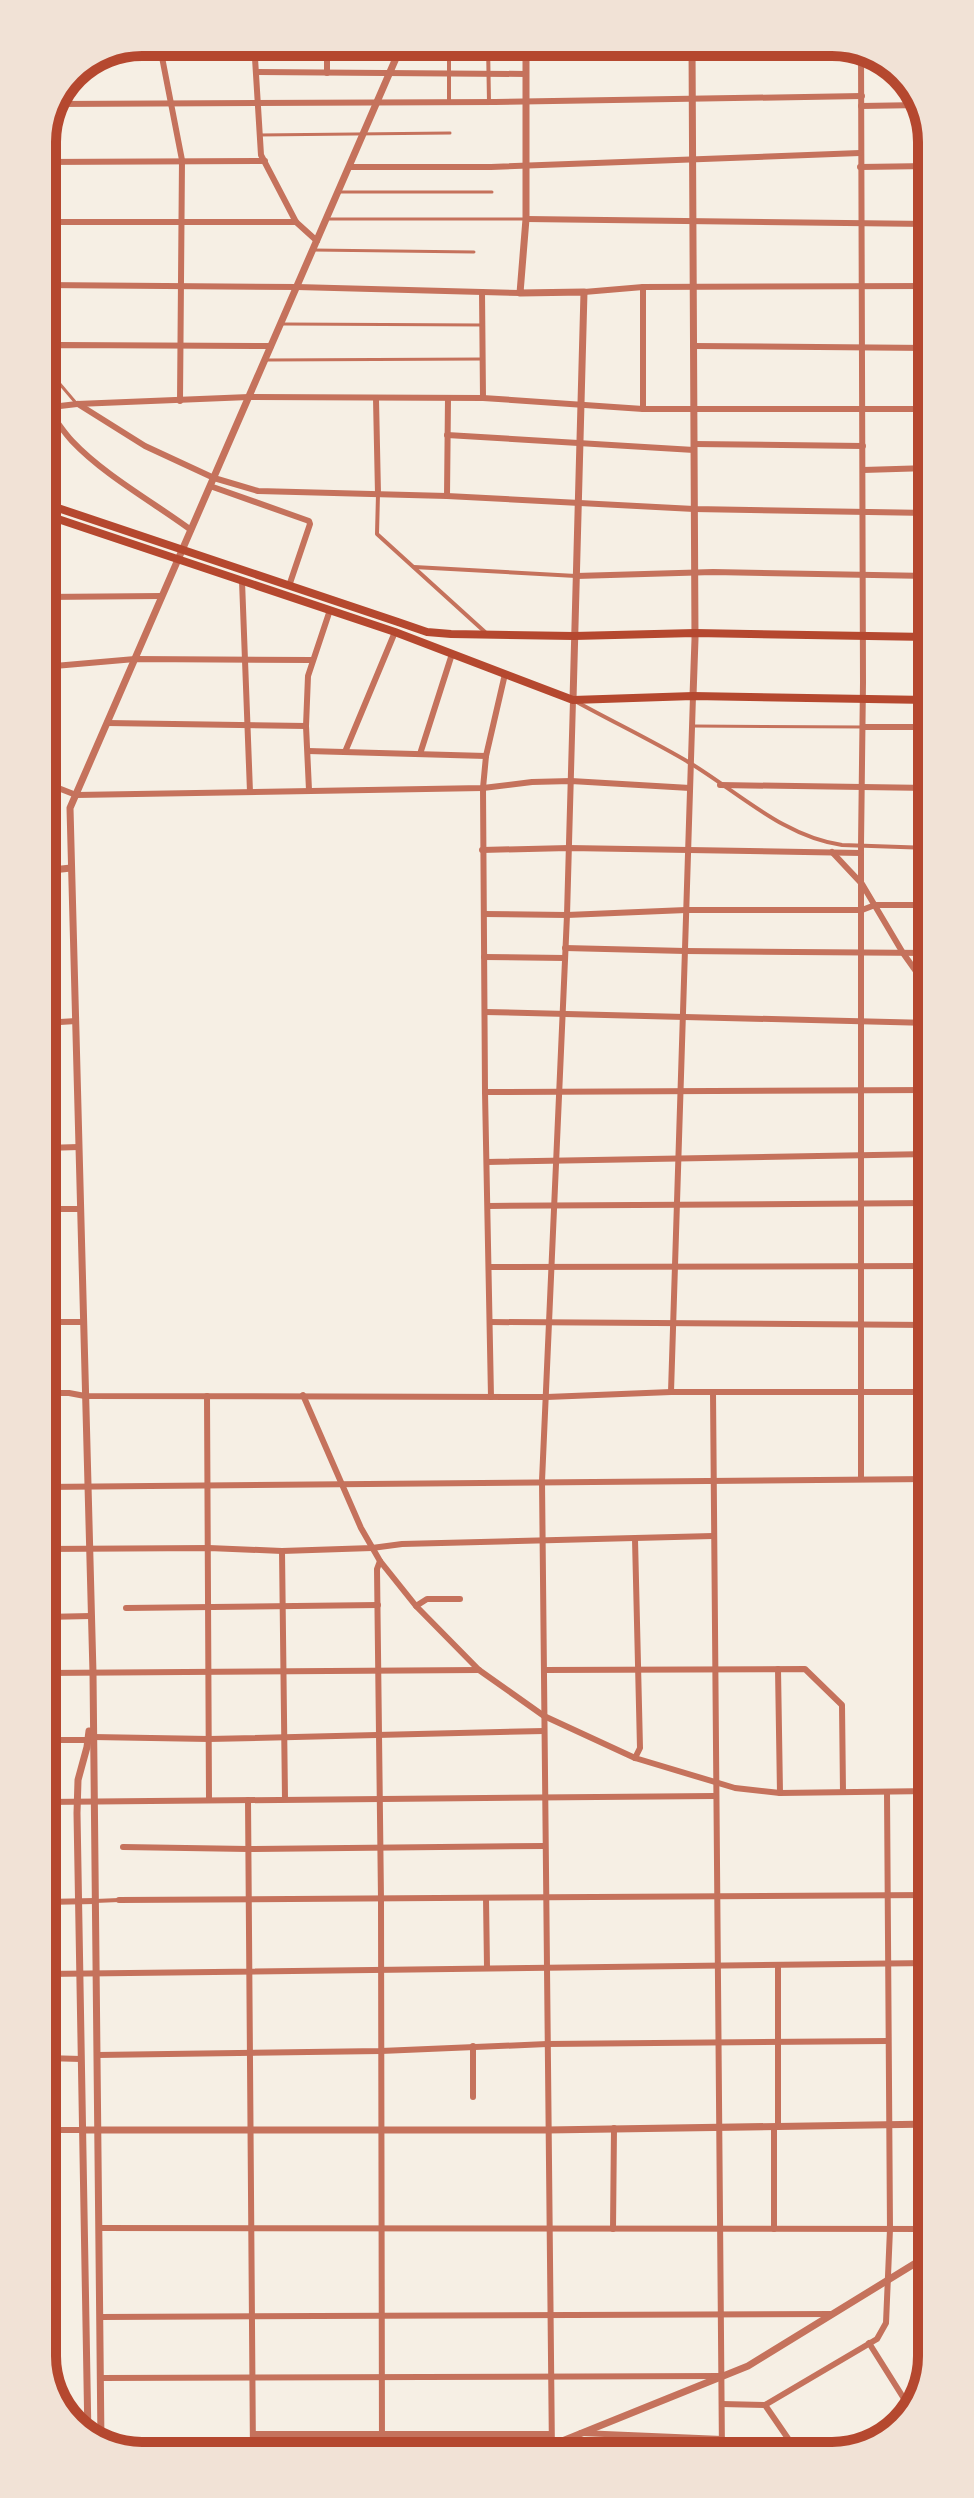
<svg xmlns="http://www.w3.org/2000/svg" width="974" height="2498" viewBox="0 0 974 2498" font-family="'Noto Sans',sans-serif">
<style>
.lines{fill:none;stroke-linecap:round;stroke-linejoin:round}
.service{stroke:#c5725c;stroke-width:3}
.pedestrian{stroke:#c5725c;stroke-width:4}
.minor{stroke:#c5725c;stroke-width:6}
.tertiary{stroke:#c5725c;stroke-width:7}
.secondary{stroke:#b5482f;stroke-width:8}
.rim{fill:none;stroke:#b5482f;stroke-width:10}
</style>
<rect width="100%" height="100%" fill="#f6efe4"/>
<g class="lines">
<g class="service">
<polyline points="259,135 450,133"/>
<polyline points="340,192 492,192"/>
<polyline points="326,219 526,219"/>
<polyline points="313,250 474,252"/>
<polyline points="283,324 483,325"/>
<polyline points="43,354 48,370 76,403"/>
<polyline points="267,360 483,359"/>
<polyline points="692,726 863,727"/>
</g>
<g class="pedestrian">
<polyline points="488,44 489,102"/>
<polyline points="449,101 449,44"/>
<polyline points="378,494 377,534 485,632"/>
<polyline points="414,567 576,576"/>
<path d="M575,701C613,722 653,741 690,763C738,792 784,837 842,845L930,848"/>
<polyline points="95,1901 119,1900"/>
</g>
<g class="minor">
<polyline points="254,42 261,155 296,222 317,241"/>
<polyline points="327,42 327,73"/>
<polyline points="692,42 840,43"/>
<polyline points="861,51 863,682 861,845 861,1479"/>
<polyline points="161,52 182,160 180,401"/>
<polyline points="258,72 526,74"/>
<polyline points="57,104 495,102 862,96"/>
<polyline points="861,106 921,105"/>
<polyline points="43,134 45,285"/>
<polyline points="42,162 265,161"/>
<polyline points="349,167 491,167 860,153"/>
<polyline points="860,167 929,166"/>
<polyline points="526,219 929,224"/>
<polyline points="42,222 296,222"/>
<polyline points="42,285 297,287 520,293"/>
<polyline points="643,287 643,409"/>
<polyline points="482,292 483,398"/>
<polyline points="584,292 643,287 929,286"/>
<polyline points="693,346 929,348"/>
<polyline points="43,351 49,346 61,345 271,346"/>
<polyline points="376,399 378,494"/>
<path d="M43,401C52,415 61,429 72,441C104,475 153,502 191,530"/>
<polyline points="78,404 145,446 214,478 258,491 447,496 694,509 929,513"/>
<polyline points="43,408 77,404 249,397 483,398 643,409 929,409"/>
<polyline points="447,435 694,450"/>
<polyline points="694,444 863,446"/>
<polyline points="863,470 929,468"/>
<polyline points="210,486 309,521 310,524 289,586"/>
<polyline points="447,496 448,398"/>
<polyline points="576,576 713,572 929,576"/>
<polyline points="242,581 250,792"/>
<polyline points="43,597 162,596"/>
<polyline points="43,667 135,659 311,660"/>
<polyline points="43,676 47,782"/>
<polyline points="107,723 306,726"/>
<polyline points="863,727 929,727"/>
<polyline points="308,751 486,756"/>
<polyline points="345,752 395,632"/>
<polyline points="420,754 452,654"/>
<polyline points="43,782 76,795 483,788 532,782 571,781 690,788"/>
<polyline points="720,785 930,788"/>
<polyline points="309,790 306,726 308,676 330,610"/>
<polyline points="482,850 569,848 861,853"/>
<polyline points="832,852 862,884 903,953 930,991"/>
<polyline points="484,914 567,915 686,910 862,910 875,905 930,905"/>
<polyline points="565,948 685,951 930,953"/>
<polyline points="484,957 565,958"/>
<polyline points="485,1012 930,1023"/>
<polyline points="44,1023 76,1021"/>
<polyline points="485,1092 930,1090"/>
<polyline points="44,1148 79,1147"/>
<polyline points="487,1162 930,1154"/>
<polyline points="488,1206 930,1203"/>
<polyline points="44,1209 80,1209"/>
<polyline points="489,1267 930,1266"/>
<polyline points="44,1322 83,1322"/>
<polyline points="490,1322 930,1325"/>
<polyline points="671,1392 693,696"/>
<polyline points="713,1392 722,2453"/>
<polyline points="44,1393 69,1393 85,1396 547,1397 671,1392 930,1392"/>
<polyline points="303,1395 361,1528 380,1561 416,1606 479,1670 544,1716 635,1758 735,1788 780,1793 931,1791"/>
<polyline points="207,1396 209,1800"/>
<polyline points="491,1397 485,1092 483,788 486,756 505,674"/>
<polyline points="44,1487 931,1479"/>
<polyline points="635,1539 640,1748 635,1758"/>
<polyline points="44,1549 209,1548 282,1551 372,1548 402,1544 713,1536"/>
<polyline points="282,1551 285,1799"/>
<polyline points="380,1561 377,1569 381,1899 382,2455"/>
<polyline points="416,1606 427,1599 460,1599"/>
<polyline points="126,1608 378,1605"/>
<polyline points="44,1617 91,1616"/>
<polyline points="778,1669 780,1793"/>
<polyline points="544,1670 805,1669 842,1705 843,1792"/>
<polyline points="44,1673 479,1670"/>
<polyline points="93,1737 209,1739 544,1731"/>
<polyline points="45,1740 89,1740"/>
<polyline points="248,1800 253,2455"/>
<polyline points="45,1802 715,1796"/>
<polyline points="123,1847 248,1849 545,1846"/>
<polyline points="486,1898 487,1967"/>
<polyline points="119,1900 931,1895"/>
<polyline points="45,1902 95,1901"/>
<polyline points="778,1965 778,2127"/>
<polyline points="45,1974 931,1963"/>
<polyline points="473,2046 473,2097"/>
<polyline points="97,2055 381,2051 547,2044 888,2041"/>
<polyline points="45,2058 81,2059"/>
<polyline points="774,2127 774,2229"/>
<polyline points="45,2130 83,2130"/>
<polyline points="99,2228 932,2229"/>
<polyline points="613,2229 614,2128"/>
<polyline points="100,2317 832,2314"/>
<polyline points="869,2343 913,2413"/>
<polyline points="101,2378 721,2376"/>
<polyline points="722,2404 765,2405"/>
<polyline points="765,2405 877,2339 886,2323 890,2229 887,1792"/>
<polyline points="765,2405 798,2453"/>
<polyline points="581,2433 722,2439"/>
<polyline points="253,2434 551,2434"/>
<polyline points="552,2454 542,1481 567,915 573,700"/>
</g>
<g class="tertiary">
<polyline points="310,42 526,45 692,44 695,639 693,696"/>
<polyline points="526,42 526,219 520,293 584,292 573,700"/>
<polyline points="43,871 71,868"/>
<polyline points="83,2130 548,2130 932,2124"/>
<polyline points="88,2438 77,1813 78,1780 87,1747 89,1731"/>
<polyline points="101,2443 93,1673 70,808 403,42"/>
<polyline points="530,2454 748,2366 932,2253"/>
</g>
<g class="secondary">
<polyline points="43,503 398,622 427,632 451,634 574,636 695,633 929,637"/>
<polyline points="43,514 395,632 573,700 693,696 929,700"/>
</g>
</g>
<path d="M0 0H974V2498H0ZM142 56H832A86 86 0 0 1 918 142V2356A86 86 0 0 1 832 2442H142A86 86 0 0 1 56 2356V142A86 86 0 0 1 142 56Z" fill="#f1e2d6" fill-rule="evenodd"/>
<path class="rim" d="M142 56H832A86 86 0 0 1 918 142V2356A86 86 0 0 1 832 2442H142A86 86 0 0 1 56 2356V142A86 86 0 0 1 142 56Z"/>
</svg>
